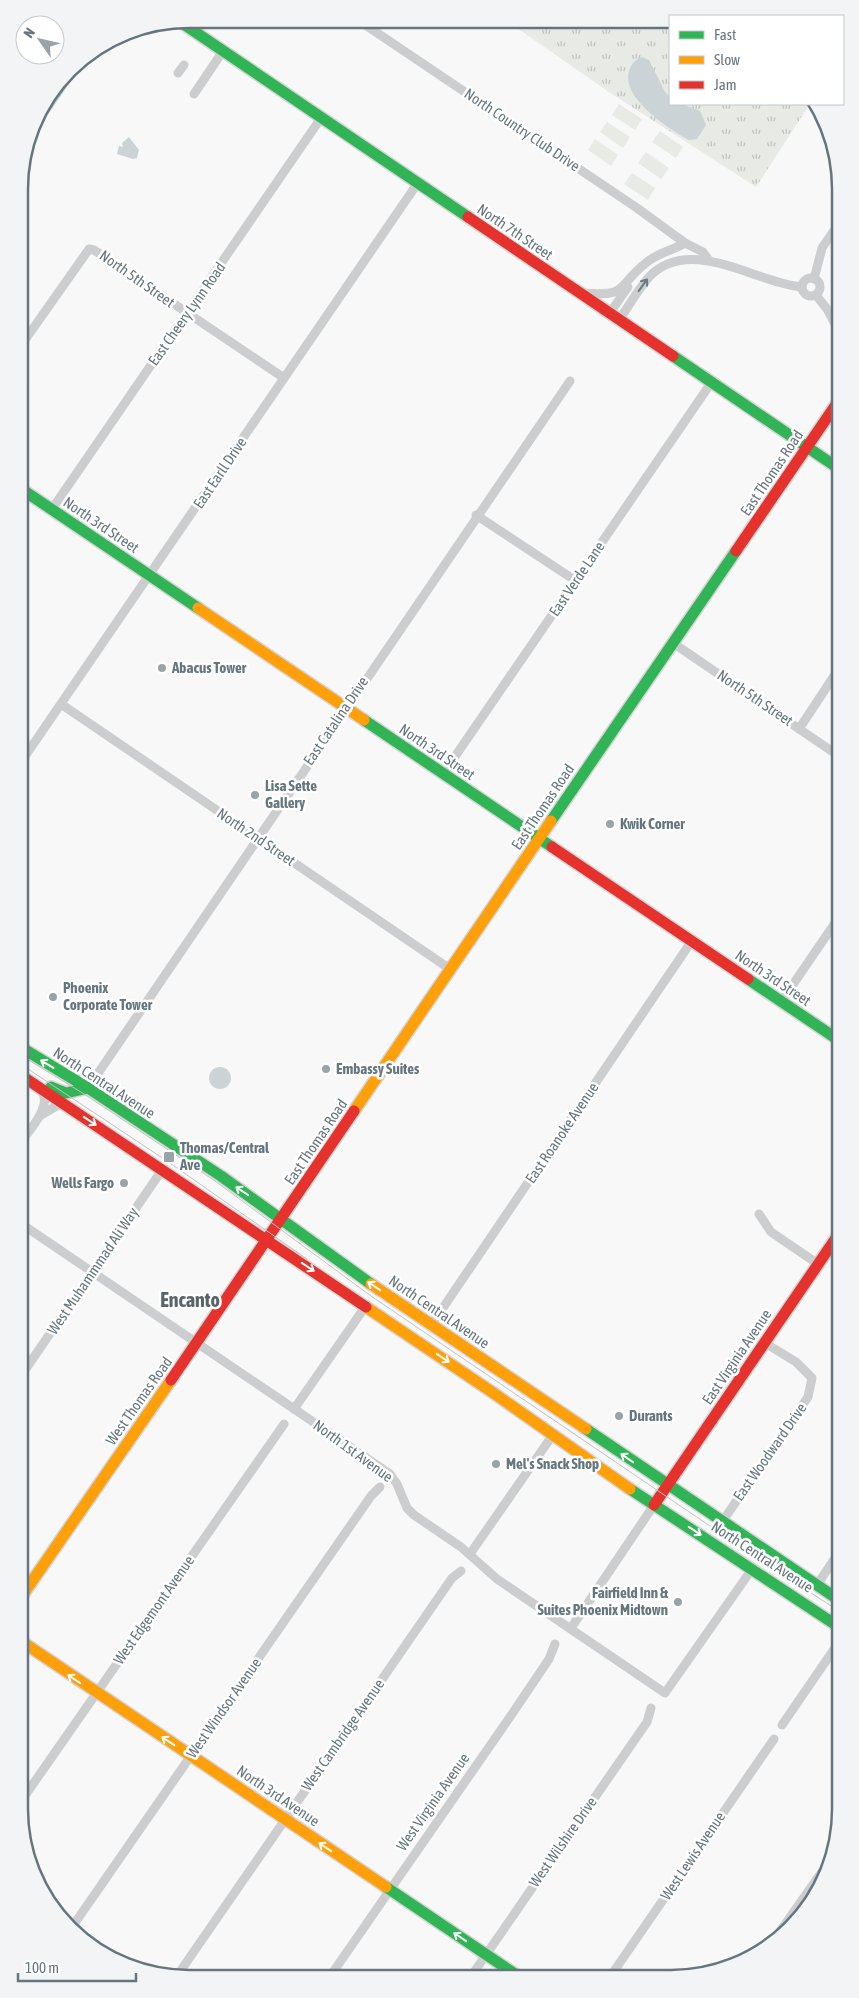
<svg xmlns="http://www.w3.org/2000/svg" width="859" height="1998" viewBox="0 0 859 1998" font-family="'Asap Condensed',sans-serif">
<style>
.grass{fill:url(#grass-tufts)}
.pitch{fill:#e7eae5}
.water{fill:#cbd3d6}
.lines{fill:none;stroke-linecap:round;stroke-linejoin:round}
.fast-casing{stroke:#d4d5d6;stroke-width:14}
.slow-casing{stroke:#d4d5d6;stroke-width:14}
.jam-casing{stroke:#d4d5d6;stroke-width:14}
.street{stroke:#cbcdce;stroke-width:9}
.fast{stroke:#30b455;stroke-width:11}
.slow{stroke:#ff9f0a;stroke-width:11}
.jam{stroke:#e5322d;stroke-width:11}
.tram{stroke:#c2c3c4;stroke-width:1}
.oneway{stroke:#6b7a83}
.oneway2{stroke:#fff}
.poi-dot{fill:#99a4a9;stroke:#fff;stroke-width:2}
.labels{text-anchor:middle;stroke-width:5;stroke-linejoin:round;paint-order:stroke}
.street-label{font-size:15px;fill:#66767f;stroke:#fff}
.poi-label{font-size:15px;font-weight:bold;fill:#66767f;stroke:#fff;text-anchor:start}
.district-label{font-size:20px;font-weight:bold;fill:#58636b;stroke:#fff}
.rim{fill:none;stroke:#66767f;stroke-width:2.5}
</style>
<defs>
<pattern id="grass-tufts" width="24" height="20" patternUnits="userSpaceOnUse" patternTransform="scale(1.25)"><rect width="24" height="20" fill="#e7eae5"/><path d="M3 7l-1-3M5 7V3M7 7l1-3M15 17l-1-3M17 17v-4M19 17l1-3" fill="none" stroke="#bfc2bf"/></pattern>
</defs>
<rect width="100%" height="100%" fill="#f8f8f8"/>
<polygon class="grass" points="507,21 670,22 670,104 810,104 756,187 609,92"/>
<g class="pitch">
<polygon points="619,104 642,119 635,130 612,115"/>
<polygon points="607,122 630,137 623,148 600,132"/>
<polygon points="660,131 683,147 676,158 652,142"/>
<polygon points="595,139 618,155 611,166 588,150"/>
<polygon points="646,152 669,168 661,179 638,163"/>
<polygon points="632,173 655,188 648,200 624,184"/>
</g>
<g class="water">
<path d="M642,57L649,60L665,92L670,97V104H682L700,111L706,125L697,139L689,140C669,129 621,98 629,71C631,64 635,60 642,57Z"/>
<polygon points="129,137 139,150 137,158 133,159 117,154 119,146 123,147 122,143"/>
<circle cx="220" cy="1078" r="11"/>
</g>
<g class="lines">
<g class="fast-casing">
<g id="fast">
<polyline points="179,21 468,217"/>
<polyline points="673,356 835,466"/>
<polyline points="20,488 198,608"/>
<polyline points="364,720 552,847"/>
<polyline points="551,821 736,551"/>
<polyline points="748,979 837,1039"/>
<polyline points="22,1048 88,1088 221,1176 371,1284"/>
<polyline points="51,1087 66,1093 88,1088"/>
<polyline points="586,1429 839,1600"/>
<polyline points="630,1489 839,1627"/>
<polyline points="386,1887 515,1974"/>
</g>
</g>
<g class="slow-casing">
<g id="slow">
<polyline points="198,608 364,720"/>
<polyline points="354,1111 551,821"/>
<polyline points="371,1284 586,1429"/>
<polyline points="366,1307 492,1392 630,1489"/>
<polyline points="24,1593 171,1380"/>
<polyline points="24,1643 386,1887"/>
</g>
</g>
<g class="jam-casing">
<g id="jam">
<polyline points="468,217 673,356"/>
<polyline points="736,551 835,406"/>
<polyline points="552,847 748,979"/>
<polyline points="22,1076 366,1307"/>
<polyline points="171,1380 354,1111"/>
<polyline points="654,1505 838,1235"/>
</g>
</g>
<g class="street">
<polyline points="358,20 637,208 685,243"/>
<polyline points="178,73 184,65"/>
<polyline points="194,94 223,51"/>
<polyline points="32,130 82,57"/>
<circle cx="811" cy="287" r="9"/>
<polyline points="814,279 822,248 835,229"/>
<path d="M582,293C630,297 615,287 647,262C658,253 673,250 685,243L703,252L708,259"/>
<polyline points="816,295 827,309 835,324"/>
<polyline points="609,314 628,287"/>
<path d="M619,320C629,306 638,289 650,276C691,235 756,283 802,287"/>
<polyline points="20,347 89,249 94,250 284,378"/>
<polyline points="52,509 321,118"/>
<polyline points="476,515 576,581"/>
<polyline points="673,643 836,754"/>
<polyline points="61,704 450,969"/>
<polyline points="799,729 836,673"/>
<polyline points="21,762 417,184"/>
<polyline points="443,774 711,383"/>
<polyline points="781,1002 837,920"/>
<polyline points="88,1088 570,381"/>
<polyline points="41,1115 58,1105 66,1104"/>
<path d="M22,1141C31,1128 53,1105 41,1089"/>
<polyline points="759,1214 771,1232 818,1264"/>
<polyline points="23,1225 390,1474 397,1484 407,1508 414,1515 461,1547 497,1579 665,1693 752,1569"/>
<polyline points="432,1324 691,942"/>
<polyline points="23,1373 162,1170"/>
<polyline points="294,1409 365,1307"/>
<polyline points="722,1522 808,1397 812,1378 796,1362 765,1343"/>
<polyline points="470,1554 552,1436"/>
<polyline points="817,1585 839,1552"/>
<polyline points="571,1628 654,1505"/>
<polyline points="782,1725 839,1642"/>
<polyline points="24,1797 284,1424"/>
<polyline points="70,1930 371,1496 380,1487"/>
<polyline points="769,1947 833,1856"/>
<polyline points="612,1974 774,1739"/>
<polyline points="331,1975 512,1714 549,1659 555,1644"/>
<polyline points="472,1975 647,1722 651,1708"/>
<polyline points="177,1976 452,1578 461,1571"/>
</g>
<use href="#fast" class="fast"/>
<use href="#slow" class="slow"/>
<use href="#jam" class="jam"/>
<g class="tram">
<polyline points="22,1056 84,1094 215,1181 371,1296 760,1560 839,1611"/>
<polyline points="22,1065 167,1161 307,1259"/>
</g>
</g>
<defs><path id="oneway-shaft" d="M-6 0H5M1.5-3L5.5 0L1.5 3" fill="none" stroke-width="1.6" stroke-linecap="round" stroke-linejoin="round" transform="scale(1.25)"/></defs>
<use class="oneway" href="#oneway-shaft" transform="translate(643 285) rotate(-54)"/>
<g class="oneway2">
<use href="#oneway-shaft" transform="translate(47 1064) rotate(-149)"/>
<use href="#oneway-shaft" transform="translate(90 1121) rotate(34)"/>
<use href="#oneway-shaft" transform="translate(242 1191) rotate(-146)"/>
<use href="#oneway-shaft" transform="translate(308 1267) rotate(34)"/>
<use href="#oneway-shaft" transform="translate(374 1286) rotate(-146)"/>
<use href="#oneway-shaft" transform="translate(443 1358) rotate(34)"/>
<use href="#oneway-shaft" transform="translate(627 1458) rotate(-145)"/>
<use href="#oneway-shaft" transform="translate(695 1531) rotate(33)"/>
<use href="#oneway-shaft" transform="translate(74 1679) rotate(-146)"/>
<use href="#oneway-shaft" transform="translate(168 1741) rotate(-147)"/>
<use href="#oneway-shaft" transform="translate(325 1847) rotate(-146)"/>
<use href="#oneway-shaft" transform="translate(460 1937) rotate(-146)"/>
</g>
<g class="poi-dot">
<circle cx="162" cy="668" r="5"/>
<circle cx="255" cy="795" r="5"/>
<circle cx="610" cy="824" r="5"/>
<circle cx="53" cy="997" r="5"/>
<circle cx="326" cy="1069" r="5"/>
<rect x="163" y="1151" width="12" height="12" rx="2.5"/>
<circle cx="124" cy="1183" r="5"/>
<circle cx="619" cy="1416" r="5"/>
<circle cx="496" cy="1464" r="5"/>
<circle cx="678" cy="1602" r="5"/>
</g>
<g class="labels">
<g class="street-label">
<text transform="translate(522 130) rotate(34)" y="5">North Country Club Drive</text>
<text transform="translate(515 232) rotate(34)" y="5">North 7th Street</text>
<text transform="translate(137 279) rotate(35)" y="5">North 5th Street</text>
<text transform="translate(187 314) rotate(-55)" y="5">East Cheery Lynn Road</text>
<text transform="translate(220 473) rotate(-56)" y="5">East Earll Drive</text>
<text transform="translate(772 473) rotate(-56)" y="5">East Thomas Road</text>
<text transform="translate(101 525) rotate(34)" y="5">North 3rd Street</text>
<text transform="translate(577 579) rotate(-56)" y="5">East Verde Lane</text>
<text transform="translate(755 698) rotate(34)" y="5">North 5th Street</text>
<text transform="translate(336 721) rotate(-56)" y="5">East Catalina Drive</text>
<text transform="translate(437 752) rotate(34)" y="5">North 3rd Street</text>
<text transform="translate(543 807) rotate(-56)" y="5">East Thomas Road</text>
<text transform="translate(256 837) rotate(34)" y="5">North 2nd Street</text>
<text transform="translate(773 978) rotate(34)" y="5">North 3rd Street</text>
<text transform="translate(104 1083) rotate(33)" y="5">North Central Avenue</text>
<text transform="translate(562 1133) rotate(-56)" y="5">East Roanoke Avenue</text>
<text transform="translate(316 1142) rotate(-56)" y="5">East Thomas Road</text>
<text transform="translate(93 1271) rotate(-56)" y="5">West Muhammmad Ali Way</text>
<text transform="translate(439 1312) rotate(34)" y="5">North Central Avenue</text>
<text transform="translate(737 1357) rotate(-56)" y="5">East Virginia Avenue</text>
<text transform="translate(139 1401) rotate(-55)" y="5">West Thomas Road</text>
<text transform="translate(353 1451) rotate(36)" y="5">North 1st Avenue</text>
<text transform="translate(770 1452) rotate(-55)" y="5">East Woodward Drive</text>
<text transform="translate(762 1557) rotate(33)" y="5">North Central Avenue</text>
<text transform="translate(154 1610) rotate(-55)" y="5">West Edgemont Avenue</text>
<text transform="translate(224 1708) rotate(-55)" y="5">West Windsor Avenue</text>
<text transform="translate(343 1735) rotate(-55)" y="5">West Cambridge Avenue</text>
<text transform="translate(278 1796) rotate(34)" y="5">North 3rd Avenue</text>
<text transform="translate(433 1802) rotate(-55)" y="5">West Virginia Avenue</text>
<text transform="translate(563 1842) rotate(-55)" y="5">West Wilshire Drive</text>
<text transform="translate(693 1856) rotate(-56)" y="5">West Lewis Avenue</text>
</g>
<g class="poi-label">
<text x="172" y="673">Abacus Tower</text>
<text x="265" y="791">Lisa Sette<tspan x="265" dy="17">Gallery</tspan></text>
<text x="620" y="829">Kwik Corner</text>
<text x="63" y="993">Phoenix<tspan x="63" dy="17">Corporate Tower</tspan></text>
<text x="336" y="1074">Embassy Suites</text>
<text x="180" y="1153">Thomas/Central<tspan x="180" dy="17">Ave</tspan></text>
<text x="114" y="1188" text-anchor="end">Wells Fargo</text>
<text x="629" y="1421">Durants</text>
<text x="506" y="1469">Mel's Snack Shop</text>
<text x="668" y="1598" text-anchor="end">Fairfield Inn &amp;<tspan x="668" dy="17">Suites Phoenix Midtown</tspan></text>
</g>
<g class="district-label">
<text x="190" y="1307">Encanto</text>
</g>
</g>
<path d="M0 0H859V1998H0ZM189 28H671A161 161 0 0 1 832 189V1809A161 161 0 0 1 671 1970H189A161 161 0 0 1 28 1809V189A161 161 0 0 1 189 28Z" fill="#f3f4f5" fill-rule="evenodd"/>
<path class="rim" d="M189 28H671A161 161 0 0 1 832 189V1809A161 161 0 0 1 671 1970H189A161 161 0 0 1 28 1809V189A161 161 0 0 1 189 28Z"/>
<rect x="669" y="15" width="175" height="90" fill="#ffffff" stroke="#c2c8cc"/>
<rect x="679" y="31" width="25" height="8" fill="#30b455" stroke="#c2c8cc"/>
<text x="714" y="40" font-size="15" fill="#66767f">Fast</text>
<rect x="679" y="56" width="25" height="8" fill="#ff9f0a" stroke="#c2c8cc"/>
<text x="714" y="65" font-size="15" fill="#66767f">Slow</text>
<rect x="679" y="81" width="25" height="8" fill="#e5322d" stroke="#c2c8cc"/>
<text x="714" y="90" font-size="15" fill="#66767f">Jam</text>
<g transform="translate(40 40) rotate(304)"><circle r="24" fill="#ffffff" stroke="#c2c8cc"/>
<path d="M0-4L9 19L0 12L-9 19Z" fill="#99a4a9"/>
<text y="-8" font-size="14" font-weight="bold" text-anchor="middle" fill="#66767f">N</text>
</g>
<path d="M18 1973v8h118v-8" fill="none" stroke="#66767f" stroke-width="2.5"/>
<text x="25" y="1973" font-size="15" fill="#66767f" stroke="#ffffff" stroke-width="4" paint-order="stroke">100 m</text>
</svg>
